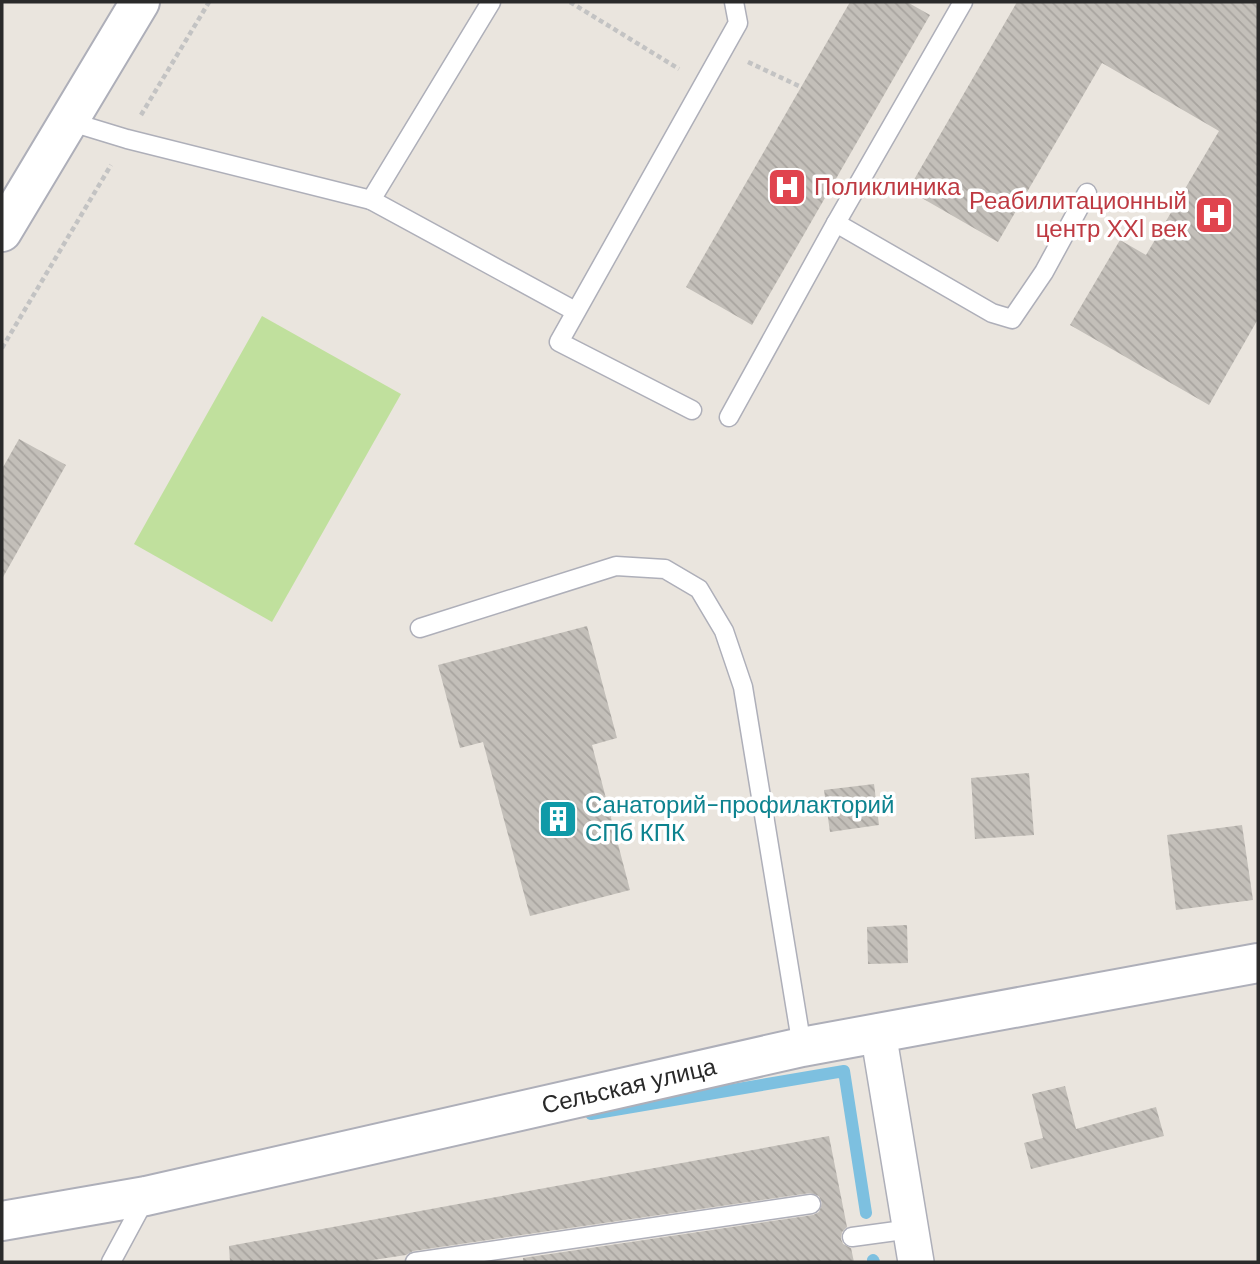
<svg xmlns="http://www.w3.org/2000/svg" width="1260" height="1264" viewBox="0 0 1260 1264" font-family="'DM Sans',sans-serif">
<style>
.pitch{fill:#c0e09d}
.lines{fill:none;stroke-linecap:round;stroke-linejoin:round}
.stream{stroke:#7dc0e0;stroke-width:12}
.building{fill:url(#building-back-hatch)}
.service-casing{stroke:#aeafb9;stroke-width:21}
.minor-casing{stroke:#aeafb9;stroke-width:38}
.tertiary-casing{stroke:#aeafb9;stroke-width:42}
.secondary-casing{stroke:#aeafb9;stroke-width:42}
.path{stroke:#c3c3c3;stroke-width:4.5;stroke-dasharray:5 3.5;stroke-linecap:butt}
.service{stroke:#fff;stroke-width:18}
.minor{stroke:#fff;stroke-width:35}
.tertiary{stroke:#fff;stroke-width:38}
.secondary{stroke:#fff;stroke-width:38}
.labels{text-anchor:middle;stroke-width:7;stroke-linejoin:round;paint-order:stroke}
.health-label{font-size:24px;fill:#be3a42;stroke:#fff;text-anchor:start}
.culture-label{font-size:24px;fill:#0d838f;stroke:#fff;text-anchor:start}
.street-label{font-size:24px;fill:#2a2a2a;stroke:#fff}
</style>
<defs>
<pattern id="building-back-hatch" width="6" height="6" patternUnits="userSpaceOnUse" patternTransform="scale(1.75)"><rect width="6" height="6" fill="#c3bfb9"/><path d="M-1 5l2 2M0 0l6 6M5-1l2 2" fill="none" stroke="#a8a49f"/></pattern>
</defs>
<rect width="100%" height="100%" fill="#eae5de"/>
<polygon class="pitch" points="262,316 401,394 272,622 134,544"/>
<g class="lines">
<g class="stream">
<polyline points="591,1114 844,1071 866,1213"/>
<polyline points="873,1260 874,1262"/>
</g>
</g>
<g class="building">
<polygon points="850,2 907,2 930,15 752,325 686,287"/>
<polygon points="1017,2 1258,2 1258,319 1209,405 1070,325 1120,240 1146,255 1219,131 1102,63 998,242 908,190"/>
<polygon points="19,439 66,465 2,579 2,469"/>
<polygon points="587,626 617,738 592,745 630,890 530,916 483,742 460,748 438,665"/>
<polygon points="1029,773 1034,835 975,839 971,778"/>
<polygon points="874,784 879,825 830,832 824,790"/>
<polygon points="1242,825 1253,900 1176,910 1167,835"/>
<polygon points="907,925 908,963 868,964 867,927"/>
<polygon points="1065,1086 1076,1129 1156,1107 1164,1136 1031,1169 1024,1143 1043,1138 1032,1094"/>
<polygon points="829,1136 847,1227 842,1232 841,1239 843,1244 851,1248 854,1262 523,1262 523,1258 813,1215 819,1212 822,1203 819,1196 810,1193 413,1251 406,1255 360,1262 230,1262 229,1246"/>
</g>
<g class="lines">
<g class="service-casing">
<g id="service">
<polyline points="68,121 127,139 371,200 491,2"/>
<polyline points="371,200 575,311"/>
<polyline points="836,223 992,313 1012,319 1044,272 1087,193"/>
<polyline points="692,410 559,342 738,23 734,2"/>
<polyline points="729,417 836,223 963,2"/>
<polyline points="420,628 616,566 665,569 699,589 724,631 743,687 802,1047"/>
<polyline points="852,1237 911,1229"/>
<polyline points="111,1262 145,1199"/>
<polyline points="415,1262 811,1204"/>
</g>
</g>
<g class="minor-casing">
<polyline id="minor" points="878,1032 916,1262"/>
</g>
<g class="tertiary-casing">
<polyline id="tertiary" points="2,1221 146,1196 802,1047 1258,963"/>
</g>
<g class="secondary-casing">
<polyline id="secondary" points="2,232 140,2"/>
</g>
<g class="path">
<polyline points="570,2 679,69"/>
<polyline points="748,62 801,87"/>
<polyline points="141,115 209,2"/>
<polyline points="2,348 111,165"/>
</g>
<use href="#service" class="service"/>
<use href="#minor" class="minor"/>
<use href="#tertiary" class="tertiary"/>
<use href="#secondary" class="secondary"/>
</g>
<defs>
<g id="hospital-square" transform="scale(2.0125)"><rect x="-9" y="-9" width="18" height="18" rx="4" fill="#e0444e" stroke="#fff"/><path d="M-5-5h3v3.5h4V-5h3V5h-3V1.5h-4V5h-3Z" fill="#fff"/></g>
<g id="building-square" transform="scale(2.0125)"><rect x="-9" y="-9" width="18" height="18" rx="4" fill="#0f9aa8" stroke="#fff"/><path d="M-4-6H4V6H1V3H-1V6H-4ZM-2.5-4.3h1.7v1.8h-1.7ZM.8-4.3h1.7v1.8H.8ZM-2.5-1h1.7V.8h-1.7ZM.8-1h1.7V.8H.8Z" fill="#fff"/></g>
</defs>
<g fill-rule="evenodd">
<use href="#hospital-square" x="787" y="187"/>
<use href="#hospital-square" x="1214" y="215"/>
<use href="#building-square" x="558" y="819"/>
</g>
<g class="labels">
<g class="health-label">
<text x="814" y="195">Поликлиника</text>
<text x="1187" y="209" text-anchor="end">Реабилитационный<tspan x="1187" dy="28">центр ХХI век</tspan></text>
</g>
<g class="culture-label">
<text x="585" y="813">Санаторий-профилакторий<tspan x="585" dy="28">СПб КПК</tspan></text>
</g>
<g class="street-label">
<text transform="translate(629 1086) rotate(-13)" y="8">Сельская улица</text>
</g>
</g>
<rect width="1260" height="1264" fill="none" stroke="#2a2a2a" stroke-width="7"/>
</svg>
